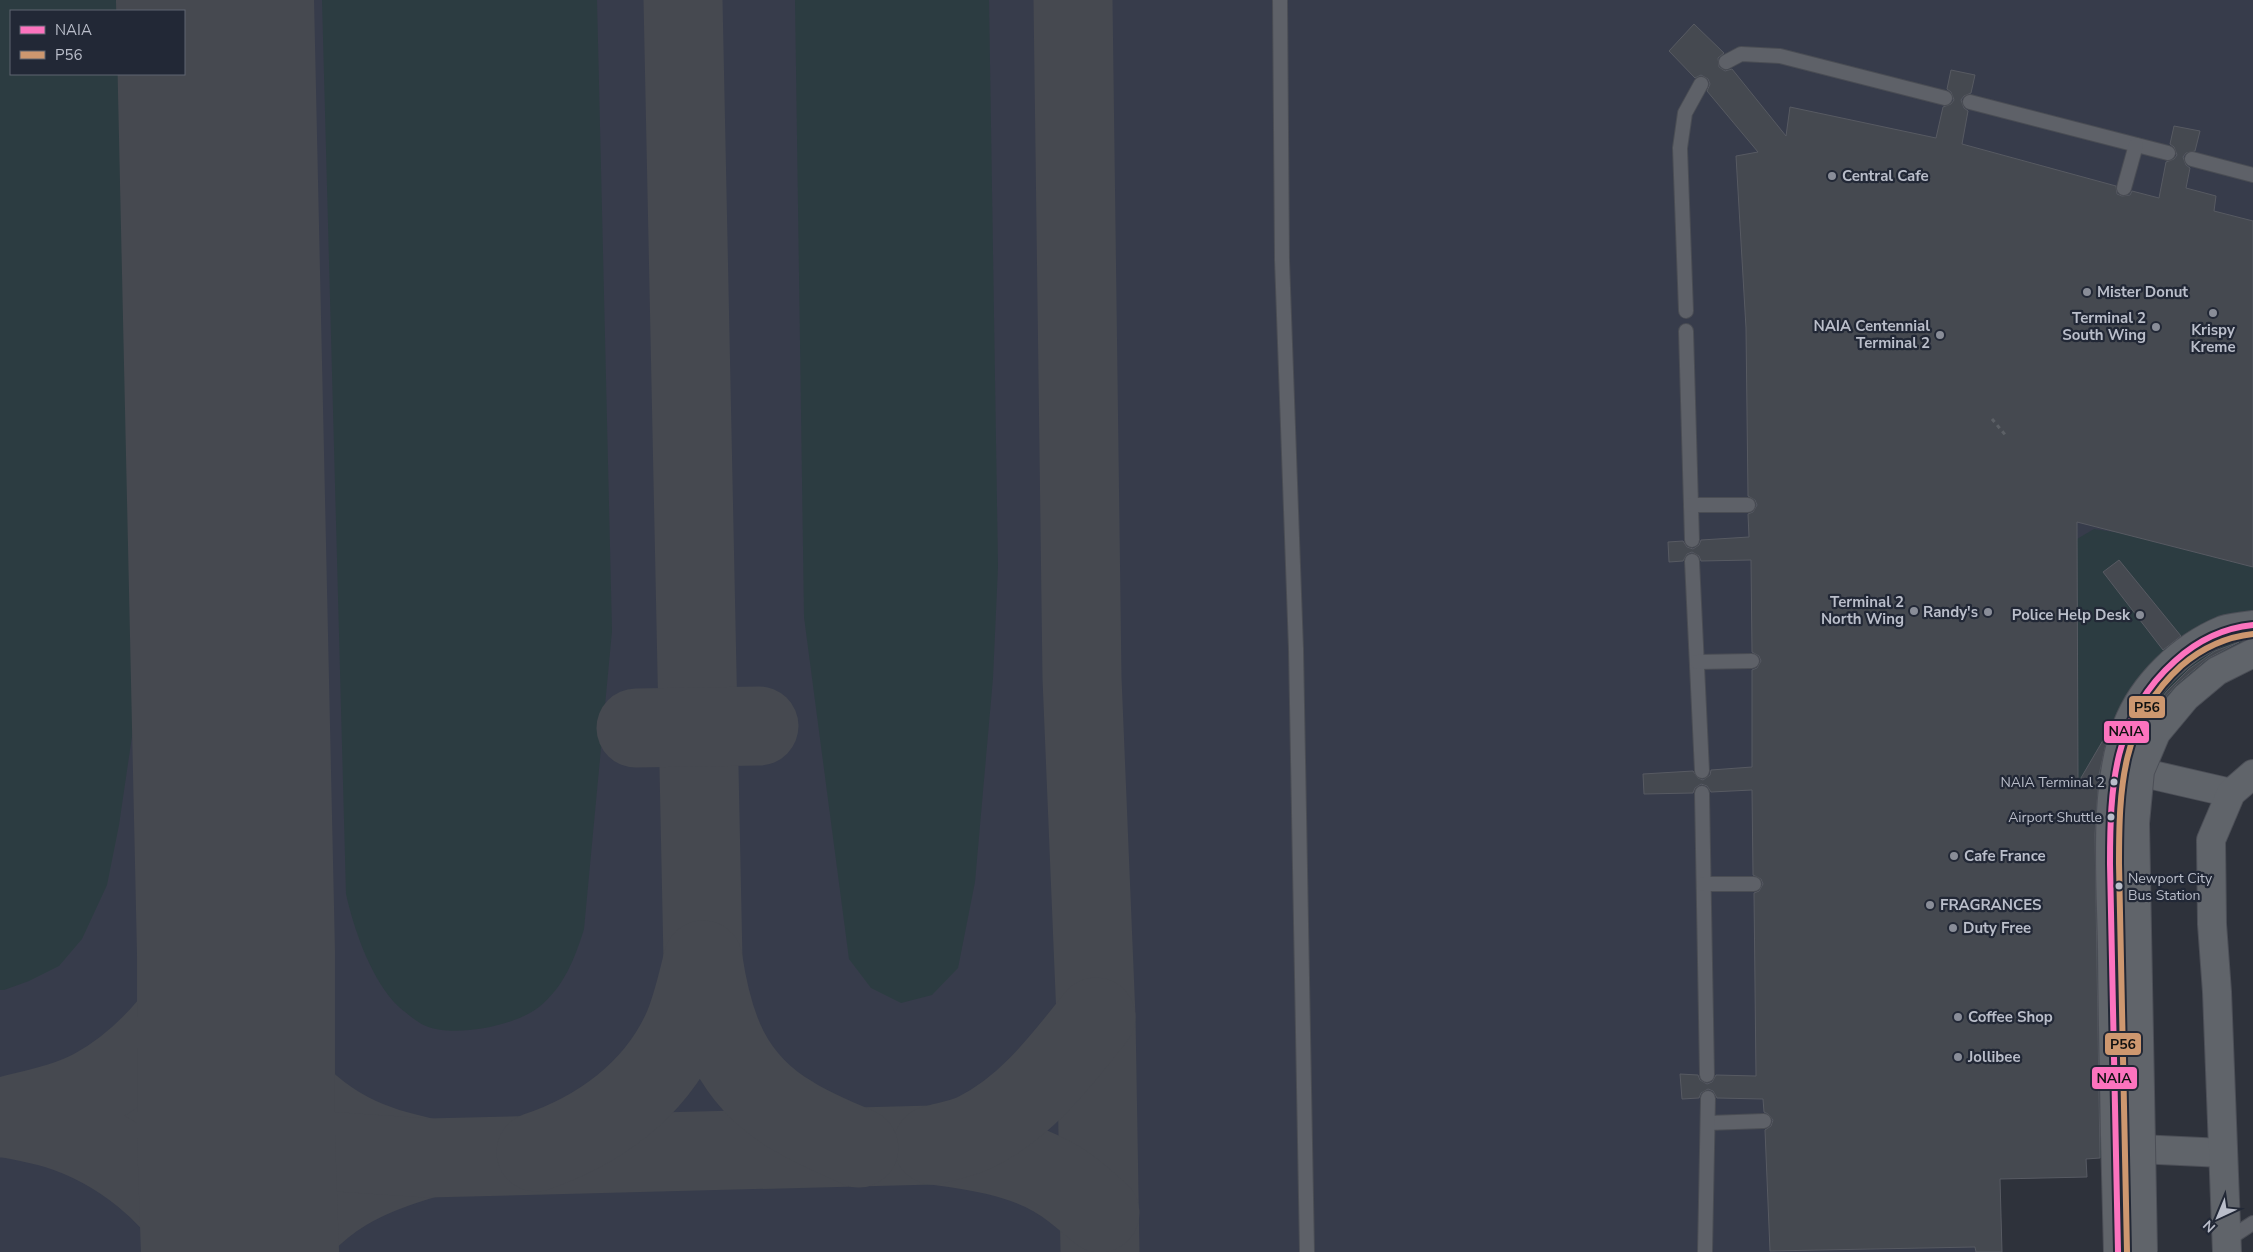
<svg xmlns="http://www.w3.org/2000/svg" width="2253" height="1252" viewBox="0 0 2253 1252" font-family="'Nunito Sans',sans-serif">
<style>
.airport{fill:#373c4b;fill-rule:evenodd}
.green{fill:#2c3c41}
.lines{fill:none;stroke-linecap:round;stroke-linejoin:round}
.taxiway{stroke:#464950;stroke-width:79}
.runway{stroke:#464950;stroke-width:198}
.building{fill:#454950;stroke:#575a62}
.lane-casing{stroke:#4a4d54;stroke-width:16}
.primary-casing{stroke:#4c4f57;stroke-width:30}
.path{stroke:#5c6066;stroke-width:3;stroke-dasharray:4 4;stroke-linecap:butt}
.lane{stroke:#5e6168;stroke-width:14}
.primary{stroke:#60646a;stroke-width:28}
.primary-bridge-casing{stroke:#4c4f57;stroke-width:30;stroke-linecap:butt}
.primary-bridge{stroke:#60646a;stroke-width:28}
.bus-1-casing{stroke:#222836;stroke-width:10}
.bus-2-casing{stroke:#222836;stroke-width:10}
.bus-1{stroke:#fc73be;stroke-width:6}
.bus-2{stroke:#cd976f;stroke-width:6}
.poi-dot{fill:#898d98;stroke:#222836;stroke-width:2}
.bus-dot{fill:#babeca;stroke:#222836;stroke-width:2}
.labels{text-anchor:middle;stroke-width:4.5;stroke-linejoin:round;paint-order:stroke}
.bus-label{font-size:14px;fill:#babeca;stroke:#222836;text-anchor:end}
.poi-label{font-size:15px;font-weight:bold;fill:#babeca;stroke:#222836;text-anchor:start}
.line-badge{stroke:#222836;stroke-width:2}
.pale-badge-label{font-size:14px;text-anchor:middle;font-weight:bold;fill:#111}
</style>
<rect width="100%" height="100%" fill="#2e323b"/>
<path class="airport" d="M0,0H2253V567L2120,533L2084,1056L2087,1177L2000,1179L2002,1252H0ZM11,11H184V74H11Z"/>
<g class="green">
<polygon points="0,0 117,0 117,11 11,11 11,74 119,74 137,702 119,825 107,885 82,939 59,966 29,981 4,990 0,990"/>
<path d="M322,0H597L612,631L584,929C575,958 564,987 539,1007C515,1026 455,1038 426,1026C419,1024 398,1007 393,1001C369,973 354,929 346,894Z"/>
<polygon points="795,0 989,0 998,567 993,678 975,882 958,968 932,995 901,1003 871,988 849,959 804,617"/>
<polygon points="2094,529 2120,533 2253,567 2253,652 2141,754 2134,1157 2099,1158 2096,1055 2078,790 2077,539"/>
</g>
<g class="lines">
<g class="taxiway">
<polyline points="683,0 703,960"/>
<polyline points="1073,0 1082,678 1096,1017 1100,1252"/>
<polyline points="636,728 759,726"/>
<path d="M236,966C241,986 244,1006 252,1025C275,1081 323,1126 380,1145C396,1151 412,1154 428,1158C365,1176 321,1197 281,1252"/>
<path d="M0,1118H54L118,1121L236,1136L275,1145L309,1150L428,1158L933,1145C973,1150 1018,1157 1053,1177C1070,1186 1085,1200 1100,1213"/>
<path d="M933,1145C947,1141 961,1139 974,1133C1026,1108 1061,1061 1096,1017"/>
<path d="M536,1152C598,1131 654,1091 682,1030C692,1008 697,983 703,960C713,1026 731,1080 793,1116C814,1129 837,1138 859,1148"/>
<path d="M207,1252C174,1194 120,1149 56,1129C39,1124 21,1121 3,1117C33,1109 67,1103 94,1088C149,1058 199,997 219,938C227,917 229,893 234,871"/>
</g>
<polyline class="runway" points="215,0 236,953 236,1136 240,1252"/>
</g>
<g class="building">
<polygon points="1694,24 1724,53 1718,58 1719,67 1725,71 1732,69 1786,136 1790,107 1936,138 1943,107 1951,104 1954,100 1951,92 1947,89 1951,70 1975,75 1971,93 1964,96 1961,100 1964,108 1968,111 1962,144 2116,186 2117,194 2122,196 2130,195 2132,191 2159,198 2166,162 2174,159 2177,155 2174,147 2170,144 2174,126 2200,131 2195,151 2186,153 2183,157 2186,165 2190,168 2186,188 2216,196 2214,211 2253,221 2253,567 2077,522 2078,783 2109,730 2099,775 2095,834 2100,1158 2086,1159 2087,1177 2000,1179 2002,1252 1976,1252 1975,1247 1770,1251 1765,1130 1771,1126 1773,1120 1768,1114 1764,1112 1763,1099 1717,1098 1713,1091 1708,1089 1701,1093 1699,1098 1682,1099 1680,1074 1698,1075 1700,1080 1707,1084 1712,1082 1716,1075 1756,1076 1754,893 1759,891 1763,884 1761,879 1753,875 1752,790 1711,792 1707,786 1701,784 1695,788 1693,793 1644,794 1643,774 1693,771 1698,778 1703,780 1710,775 1711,770 1752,767 1752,670 1757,668 1761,661 1759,656 1752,652 1751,560 1701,561 1699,556 1692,552 1687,554 1683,561 1669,562 1668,542 1683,541 1687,547 1693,549 1699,545 1701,540 1749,537 1748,514 1753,512 1757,505 1755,500 1748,496 1746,328 1736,156 1758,152 1707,91 1710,84 1708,79 1701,75 1695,78 1669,51"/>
<polygon points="2119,560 2181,636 2163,650 2103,572"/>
<polygon points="2239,642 2207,659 2176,685 2147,719 2166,692 2189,669 2215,651"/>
</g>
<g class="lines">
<g class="lane-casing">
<g id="lane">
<polyline points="1280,0 1282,260 1296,649 1307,1252"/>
<polyline points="1726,62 1741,54 1780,56 1945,98"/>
<polyline points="1970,102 2168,153"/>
<polyline points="2192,159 2253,175"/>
<polyline points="2124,188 2136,145"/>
<polyline points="1686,311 1680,148 1685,113 1701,84"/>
<polyline points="1686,331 1692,540"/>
<polyline points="1691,505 1748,505"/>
<polyline points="1692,561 1702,771"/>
<polyline points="1697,662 1752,661"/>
<polyline points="1702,793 1707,1075"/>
<polyline points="1704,884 1754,884"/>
<polyline points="1708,1123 1764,1121"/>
<polyline points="2227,1240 2253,1223"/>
<polyline points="1705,1252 1708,1098"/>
</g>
</g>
<g class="primary-casing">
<g id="primary">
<polyline points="2118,767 2231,793"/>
<polyline points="2117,1148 2223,1153"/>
<path d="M2118,1252C2115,1150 2113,1048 2112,947C2111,881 2103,787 2127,726C2143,684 2182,647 2223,630C2232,627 2244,626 2253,625"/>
<polyline points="2227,1252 2217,992 2212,924 2211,840 2231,793 2253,774"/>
</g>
</g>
<polyline class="path" points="1992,419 2007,437"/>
<use href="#lane" class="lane"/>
<use href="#primary" class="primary"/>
<g class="primary-bridge-casing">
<polyline id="primary-bridge" points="2143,1252 2135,823 2140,771 2156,733 2186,697 2217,671 2253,653"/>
</g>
<use href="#primary-bridge" class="primary-bridge"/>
<g class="bus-1-casing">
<path id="bus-1" d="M2118,1252L2110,864C2110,787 2113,716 2175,661C2198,640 2223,628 2253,625"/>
</g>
<g class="bus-2-casing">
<path id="bus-2" d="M2127,1252L2119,864C2119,789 2121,720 2181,666C2202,648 2225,637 2253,634"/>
</g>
<use href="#bus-1" class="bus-1"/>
<use href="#bus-2" class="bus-2"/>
</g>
<g class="poi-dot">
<circle cx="1832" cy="176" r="5"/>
<circle cx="2087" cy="292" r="5"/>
<circle cx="2213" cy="313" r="5"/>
<circle cx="2156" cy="327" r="5"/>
<circle cx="1940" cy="335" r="5"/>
<circle cx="1914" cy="611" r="5"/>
<circle cx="1988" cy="612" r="5"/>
<circle cx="2140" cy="615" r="5"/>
<circle cx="1954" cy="856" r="5"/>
<circle cx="1930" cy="905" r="5"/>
<circle cx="1953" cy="928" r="5"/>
<circle cx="1958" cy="1017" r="5"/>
<circle cx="1958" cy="1057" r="5"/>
</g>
<g class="bus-dot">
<circle cx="2114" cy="782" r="4.5"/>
<circle cx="2111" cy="817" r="4.5"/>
<circle cx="2119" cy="886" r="4.5"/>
</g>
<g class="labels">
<g class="bus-label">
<text x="2105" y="787">NAIA Terminal 2</text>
<text x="2102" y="822">Airport Shuttle</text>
<text x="2128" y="883" text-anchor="start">Newport City<tspan x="2128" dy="17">Bus Station</tspan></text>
</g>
<g class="poi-label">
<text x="1842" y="181">Central Cafe</text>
<text x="2097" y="297">Mister Donut</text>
<text x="2146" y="323" text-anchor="end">Terminal 2<tspan x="2146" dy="17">South Wing</tspan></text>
<text x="1930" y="331" text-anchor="end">NAIA Centennial<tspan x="1930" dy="17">Terminal 2</tspan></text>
<text x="2213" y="335" text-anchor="middle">Krispy<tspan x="2213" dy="17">Kreme</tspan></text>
<text x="1904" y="607" text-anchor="end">Terminal 2<tspan x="1904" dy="17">North Wing</tspan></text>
<text x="1978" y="617" text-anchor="end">Randy's</text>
<text x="2130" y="620" text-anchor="end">Police Help Desk</text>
<text x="1964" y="861">Cafe France</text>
<text x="1940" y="910">FRAGRANCES</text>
<text x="1963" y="933">Duty Free</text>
<text x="1968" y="1022">Coffee Shop</text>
<text x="1968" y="1062">Jollibee</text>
</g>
</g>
<g class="line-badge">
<rect x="2128" y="695" width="38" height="24" rx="5" fill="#cd976f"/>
<rect x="2103" y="720" width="47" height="24" rx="5" fill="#fc73be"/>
<rect x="2104" y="1032" width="38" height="24" rx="5" fill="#cd976f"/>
<rect x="2091" y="1066" width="47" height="24" rx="5" fill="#fc73be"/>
</g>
<g class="pale-badge-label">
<text x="2147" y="712">P56</text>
<text x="2126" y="736">NAIA</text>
<text x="2123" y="1049">P56</text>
<text x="2114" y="1083">NAIA</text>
</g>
<rect x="10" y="10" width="175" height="65" fill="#222836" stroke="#5f6471"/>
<rect x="20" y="26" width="25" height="8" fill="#fc73be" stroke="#5f6471"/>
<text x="55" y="35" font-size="15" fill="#babeca">NAIA</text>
<rect x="20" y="51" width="25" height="8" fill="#cd976f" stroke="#5f6471"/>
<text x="55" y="60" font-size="15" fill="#babeca">P56</text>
<g transform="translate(2218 1217) rotate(224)" stroke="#222836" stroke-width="4" paint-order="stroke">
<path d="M0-4L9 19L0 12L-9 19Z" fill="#babeca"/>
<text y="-8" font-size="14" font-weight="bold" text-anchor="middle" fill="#babeca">N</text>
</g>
</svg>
